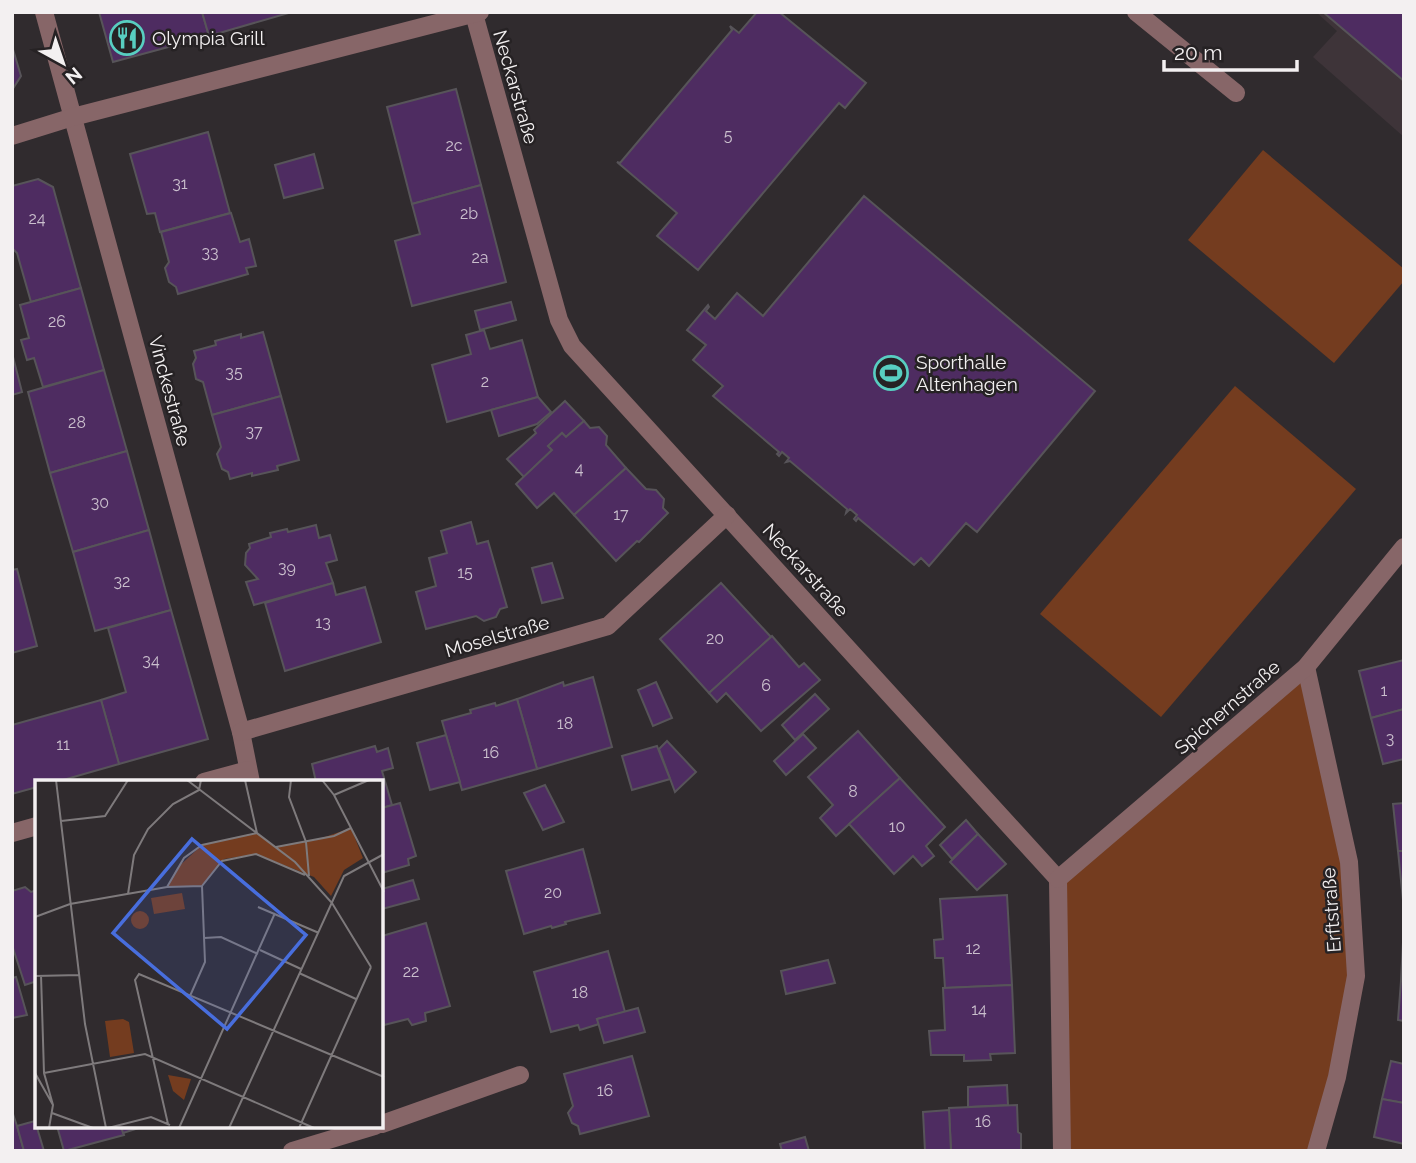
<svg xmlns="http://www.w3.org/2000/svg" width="1416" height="1163" viewBox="0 0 1416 1163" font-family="Raleway,sans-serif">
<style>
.built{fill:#3e3439}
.green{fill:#743c1f}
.building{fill:#4e2c61;stroke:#575459;stroke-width:2}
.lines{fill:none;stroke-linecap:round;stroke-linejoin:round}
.minor{stroke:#876668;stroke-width:18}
.labels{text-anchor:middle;stroke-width:5;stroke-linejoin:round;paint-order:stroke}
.number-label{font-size:16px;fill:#cabfcd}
.poi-label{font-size:19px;fill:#f3f0f1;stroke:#262224;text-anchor:start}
.street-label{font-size:19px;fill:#f3f0f1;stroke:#262224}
.inset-road{fill:none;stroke:#7e7a7c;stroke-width:2}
.view{fill:#486edd;fill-opacity:0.15;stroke:#486edd;stroke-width:3.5}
.inset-edge{fill:none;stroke:#f3f0f1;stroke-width:3.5}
</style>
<rect width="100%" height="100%" fill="#302b2e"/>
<polygon class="built" points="1316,12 1404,12 1404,137 1313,57 1337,31"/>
<g class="green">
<polygon points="1263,150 1404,269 1404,281 1334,363 1188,240"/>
<polygon points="1235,386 1356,489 1161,717 1040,614"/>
<polygon points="1306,667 1349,862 1356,976 1316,1151 1062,1151 1058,879"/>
</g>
<g class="building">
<polygon points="99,12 202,12 209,36 113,62"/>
<polygon points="202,12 292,12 209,36"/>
<polygon points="757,12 779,12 866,83 845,108 839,103 698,270 657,236 677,213 617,162 620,163 732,30 730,26 739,33"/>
<polygon points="1323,12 1404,12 1404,81"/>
<polygon points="12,46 21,76 12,90"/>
<polygon points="456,89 481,185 412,204 387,107"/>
<polygon points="208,132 230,213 160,232 155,213 147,214 130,154"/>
<polygon points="314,154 323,188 284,198 275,165"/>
<polygon points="38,179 53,187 81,288 31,302 17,253 12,248 12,186"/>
<polygon points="481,185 506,282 412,306 395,241 420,234 412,204"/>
<polygon points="864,196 1095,391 977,532 966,523 929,566 921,558 914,565 858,518 856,521 854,519 857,515 850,509 846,513 847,509 790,461 786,462 789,458 782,452 779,456 777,454 779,452 713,396 723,386 693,360 706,345 687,330 708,305 709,307 706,311 715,319 737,293 763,316"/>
<polygon points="231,213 240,242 249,239 256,266 246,268 248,274 178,294 176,287 169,282 165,268 169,262 161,232"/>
<polygon points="81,288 104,370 43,387 34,358 27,360 21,340 29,338 20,305"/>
<polygon points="511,302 516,320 480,330 475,311"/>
<polygon points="484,330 490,349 522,340 538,397 447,422 432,365 471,354 466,335"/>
<polygon points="263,332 281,396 212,415 203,382 196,379 193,364 196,358 194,351 216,345 215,341 241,334 241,338"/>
<polygon points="12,353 22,392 12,395"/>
<polygon points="104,370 127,451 50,473 28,392"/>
<polygon points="281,396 299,460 277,466 278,470 252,476 252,473 230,479 228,472 222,469 217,454 221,447 212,415"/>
<polygon points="538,397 551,412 537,424 499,436 491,410"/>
<polygon points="565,401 584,421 566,437 562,433 548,446 552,450 524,477 507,459 536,433 534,430"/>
<polygon points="584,421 590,428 599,427 607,436 606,445 626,468 574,515 554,493 537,508 516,484 552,450 548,446 562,433 566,437"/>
<polygon points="127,451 149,530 73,552 50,473"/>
<polygon points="626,468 646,489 656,490 664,499 663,508 668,513 639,542 637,541 616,561 574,515"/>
<polygon points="471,522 477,544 488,541 507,607 500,609 496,617 484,621 476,616 426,629 416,592 436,586 429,558 447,553 441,531"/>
<polygon points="316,525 319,538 330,535 337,560 326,563 333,583 254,605 246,582 258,579 245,565 246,553 250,548 249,544 271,537 270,533 287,529 288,532"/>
<polygon points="149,530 171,610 95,631 73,552"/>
<polygon points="552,563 563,598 542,603 532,568"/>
<polygon points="17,569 37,646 12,653 12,570"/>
<polygon points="333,583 336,595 365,587 381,642 285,671 265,603"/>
<polygon points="721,583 771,637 709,693 660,639"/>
<polygon points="171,610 208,739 119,764 101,700 126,692 108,628"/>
<polygon points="772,636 799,667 804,663 820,680 761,731 726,693 717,702 709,693"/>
<polygon points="1404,660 1404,709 1371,718 1359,671"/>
<polygon points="593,677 612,747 537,769 517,699 563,682 564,686"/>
<polygon points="656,682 672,718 653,726 638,690"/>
<polygon points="815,694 829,709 795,740 782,725"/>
<polygon points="517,699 537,769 462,790 442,721 471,713 470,710 495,703 496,706"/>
<polygon points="101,700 119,764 56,782 37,782 37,787 12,794 12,725"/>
<polygon points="1404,709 1404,759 1383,764 1371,718"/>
<polygon points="858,731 900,778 836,836 820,818 833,805 808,777"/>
<polygon points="803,734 816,748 786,775 774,761"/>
<polygon points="446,735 460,782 430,790 417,743"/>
<polygon points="667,741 696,772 675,792 659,749"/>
<polygon points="375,746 377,752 388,748 393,768 382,771 392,805 382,808 382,782 316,782 312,764"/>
<polygon points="657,746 670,779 632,790 622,756"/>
<polygon points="900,778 945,827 926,846 934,856 922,866 913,856 894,874 849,824"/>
<polygon points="545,785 564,822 543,830 524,793"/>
<polygon points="400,803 416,856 408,859 409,865 382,873 382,808"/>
<polygon points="1404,803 1404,851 1398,851 1393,804"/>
<polygon points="966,820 978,834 952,859 940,845"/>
<polygon points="978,834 1006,864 977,890 950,862"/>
<polygon points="583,849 600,913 565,922 566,924 552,928 551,926 524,934 506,871"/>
<polygon points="1398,851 1404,851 1404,900 1403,900"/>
<polygon points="413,880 419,899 382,909 382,889"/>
<polygon points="25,887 31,892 37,890 37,981 25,985 12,945 12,891"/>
<polygon points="1007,895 1012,985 945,988 943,958 935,958 934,940 943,939 940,899"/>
<polygon points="426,923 450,1006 425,1013 426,1021 412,1025 408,1019 384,1025 382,1014 382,936"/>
<polygon points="1403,942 1404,942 1404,981 1401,981"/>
<polygon points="608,951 625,1012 597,1019 599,1024 580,1030 578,1025 551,1032 534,972"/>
<polygon points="828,960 835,983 786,994 781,971"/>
<polygon points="16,977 27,1015 12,1018 12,978"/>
<polygon points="1401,981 1404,981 1404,1021 1398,1020"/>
<polygon points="1012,985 1015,1053 990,1054 991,1060 964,1061 964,1055 931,1055 929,1031 945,1030 943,988"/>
<polygon points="638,1008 645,1032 604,1043 597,1019"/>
<polygon points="632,1056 649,1116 580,1134 578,1126 572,1123 568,1113 573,1106 564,1074"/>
<polygon points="1391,1061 1404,1064 1404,1103 1382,1099"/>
<polygon points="1007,1085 1008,1105 968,1107 968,1087"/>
<polygon points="1382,1099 1404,1103 1404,1144 1374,1137"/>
<polygon points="1017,1105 1018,1132 1021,1134 1021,1151 951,1151 949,1108"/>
<polygon points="949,1110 951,1151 925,1151 923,1112"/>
<polygon points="12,1111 17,1126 24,1151 12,1151"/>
<polygon points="35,1121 44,1151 24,1151 17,1126"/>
<polygon points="57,1126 121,1126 124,1135 64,1151"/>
<polygon points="121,1126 142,1126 142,1127 123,1133"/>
<polygon points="805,1137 809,1151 782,1151 780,1144"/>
</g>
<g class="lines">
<g class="minor">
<polyline points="44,12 241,732 251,782"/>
<polyline points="1136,12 1236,93"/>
<polyline points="474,14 559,320 572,346 1058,879 1062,1151"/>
<polyline points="12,136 73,117 480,12"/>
<polyline points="1306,667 1349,862 1356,976 1337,1077 1316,1151"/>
<polyline points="241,732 608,626 727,515"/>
<polyline points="204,782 248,770"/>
<polyline points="12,833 37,826"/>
<polyline points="1058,879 1306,667 1404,547"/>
<polyline points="382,1124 520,1075"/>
<polyline points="292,1151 375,1126"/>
</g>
</g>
<defs>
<g id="restaurant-ring" transform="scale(1.75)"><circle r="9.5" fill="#262224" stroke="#58cec1" stroke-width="1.5"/><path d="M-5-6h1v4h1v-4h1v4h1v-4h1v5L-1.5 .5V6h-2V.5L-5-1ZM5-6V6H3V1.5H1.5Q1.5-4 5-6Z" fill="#58cec1"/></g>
<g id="stadium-ring" transform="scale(1.75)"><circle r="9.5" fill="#262224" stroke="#58cec1" stroke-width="1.5"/><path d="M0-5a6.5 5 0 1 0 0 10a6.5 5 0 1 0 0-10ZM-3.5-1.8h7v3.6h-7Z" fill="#58cec1"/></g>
</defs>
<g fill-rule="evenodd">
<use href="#restaurant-ring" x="127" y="38"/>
<use href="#stadium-ring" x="891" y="373"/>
</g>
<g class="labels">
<g class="number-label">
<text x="728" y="141">5</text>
<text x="454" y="151">2c</text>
<text x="180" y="189">31</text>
<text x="469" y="219">2b</text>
<text x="37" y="224">24</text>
<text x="210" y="258">33</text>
<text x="480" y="263">2a</text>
<text x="57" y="327">26</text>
<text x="234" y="378">35</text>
<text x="485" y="387">2</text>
<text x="77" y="428">28</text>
<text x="254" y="437">37</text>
<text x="579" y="474">4</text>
<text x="100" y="508">30</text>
<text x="621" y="520">17</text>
<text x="287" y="573">39</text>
<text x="465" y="578">15</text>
<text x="122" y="587">32</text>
<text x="323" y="628">13</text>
<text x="715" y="644">20</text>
<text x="151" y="666">34</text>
<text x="766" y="691">6</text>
<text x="1384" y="696">1</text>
<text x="565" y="729">18</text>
<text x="1390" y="744">3</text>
<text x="63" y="750">11</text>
<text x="491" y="758">16</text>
<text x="853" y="797">8</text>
<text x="897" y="832">10</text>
<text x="553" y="898">20</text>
<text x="973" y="954">12</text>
<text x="411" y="977">22</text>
<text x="580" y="998">18</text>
<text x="979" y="1015">14</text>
<text x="605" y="1096">16</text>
<text x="983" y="1127">16</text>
</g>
<g class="poi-label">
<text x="152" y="45">Olympia Grill</text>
<text x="916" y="369">Sporthalle<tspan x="916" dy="22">Altenhagen</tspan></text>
</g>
<g class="street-label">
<text transform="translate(516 87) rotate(74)" y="7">Neckarstraße</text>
<text transform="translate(170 391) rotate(75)" y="7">Vinckestraße</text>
<text transform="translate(806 570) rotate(48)" y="7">Neckarstraße</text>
<text transform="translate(497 636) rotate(-16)" y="7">Moselstraße</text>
<text transform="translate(1227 707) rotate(-41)" y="7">Spichernstraße</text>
<text transform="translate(1331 910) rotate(-94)" y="7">Erftstraße</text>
</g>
</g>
<g transform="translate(35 780)">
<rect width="348" height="348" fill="#302b2e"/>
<path d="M316,48L328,78L309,90L296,116L279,97L221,74L189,79L167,106L132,107L142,88L167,65L222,53L241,67L281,60ZM147,113L150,129L119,134L116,118ZM96 140a9 9 0 1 1 18 0a9 9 0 1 1-18 0ZM88,239L94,242L99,273L75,277L70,241ZM133,295L156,299L149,320L138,311Z" fill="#743c1f"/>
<path class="inset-road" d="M21,0L50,244L71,348M152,0L260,82L297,123L336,187M256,0L254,17L271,62L274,96M287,0L299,15L349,112M299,15L334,0M26,41L70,36L93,0M241,67L299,56L316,48M132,107L149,78L167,65L222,53L210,0M93,114L99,75L113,49L138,24L164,10L166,0M223,127L284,153M0,137L35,124L132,107L167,106M169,158L186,157L223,174M225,170L266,189M264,193L321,219M6,195L9,293L18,325M0,196L45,195M155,216L170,182L167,106L187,81L221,74L270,95M0,293L18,325L14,348M9,293L110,274L279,348M17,333L58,348M133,344L100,200L104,194L349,297M73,348L116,337L135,345M144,348L240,133M194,348L309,96L349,74M264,348L336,187"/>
<path class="view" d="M157,59L271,155L192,249L78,153Z"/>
<rect width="348" height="348" class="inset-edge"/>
</g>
<rect width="1416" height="1163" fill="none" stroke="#f3f0f1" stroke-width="28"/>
<g transform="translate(63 63) rotate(140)" stroke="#262224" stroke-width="5" paint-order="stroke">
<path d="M0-5L12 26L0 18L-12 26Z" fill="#f3f0f1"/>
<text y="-10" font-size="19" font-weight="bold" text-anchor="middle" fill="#f3f0f1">N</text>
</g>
<path d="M1164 60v10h133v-10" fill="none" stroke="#f3f0f1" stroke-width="3.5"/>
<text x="1174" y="60" font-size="21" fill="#f3f0f1" stroke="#262224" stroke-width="5" paint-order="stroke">20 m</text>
</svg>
